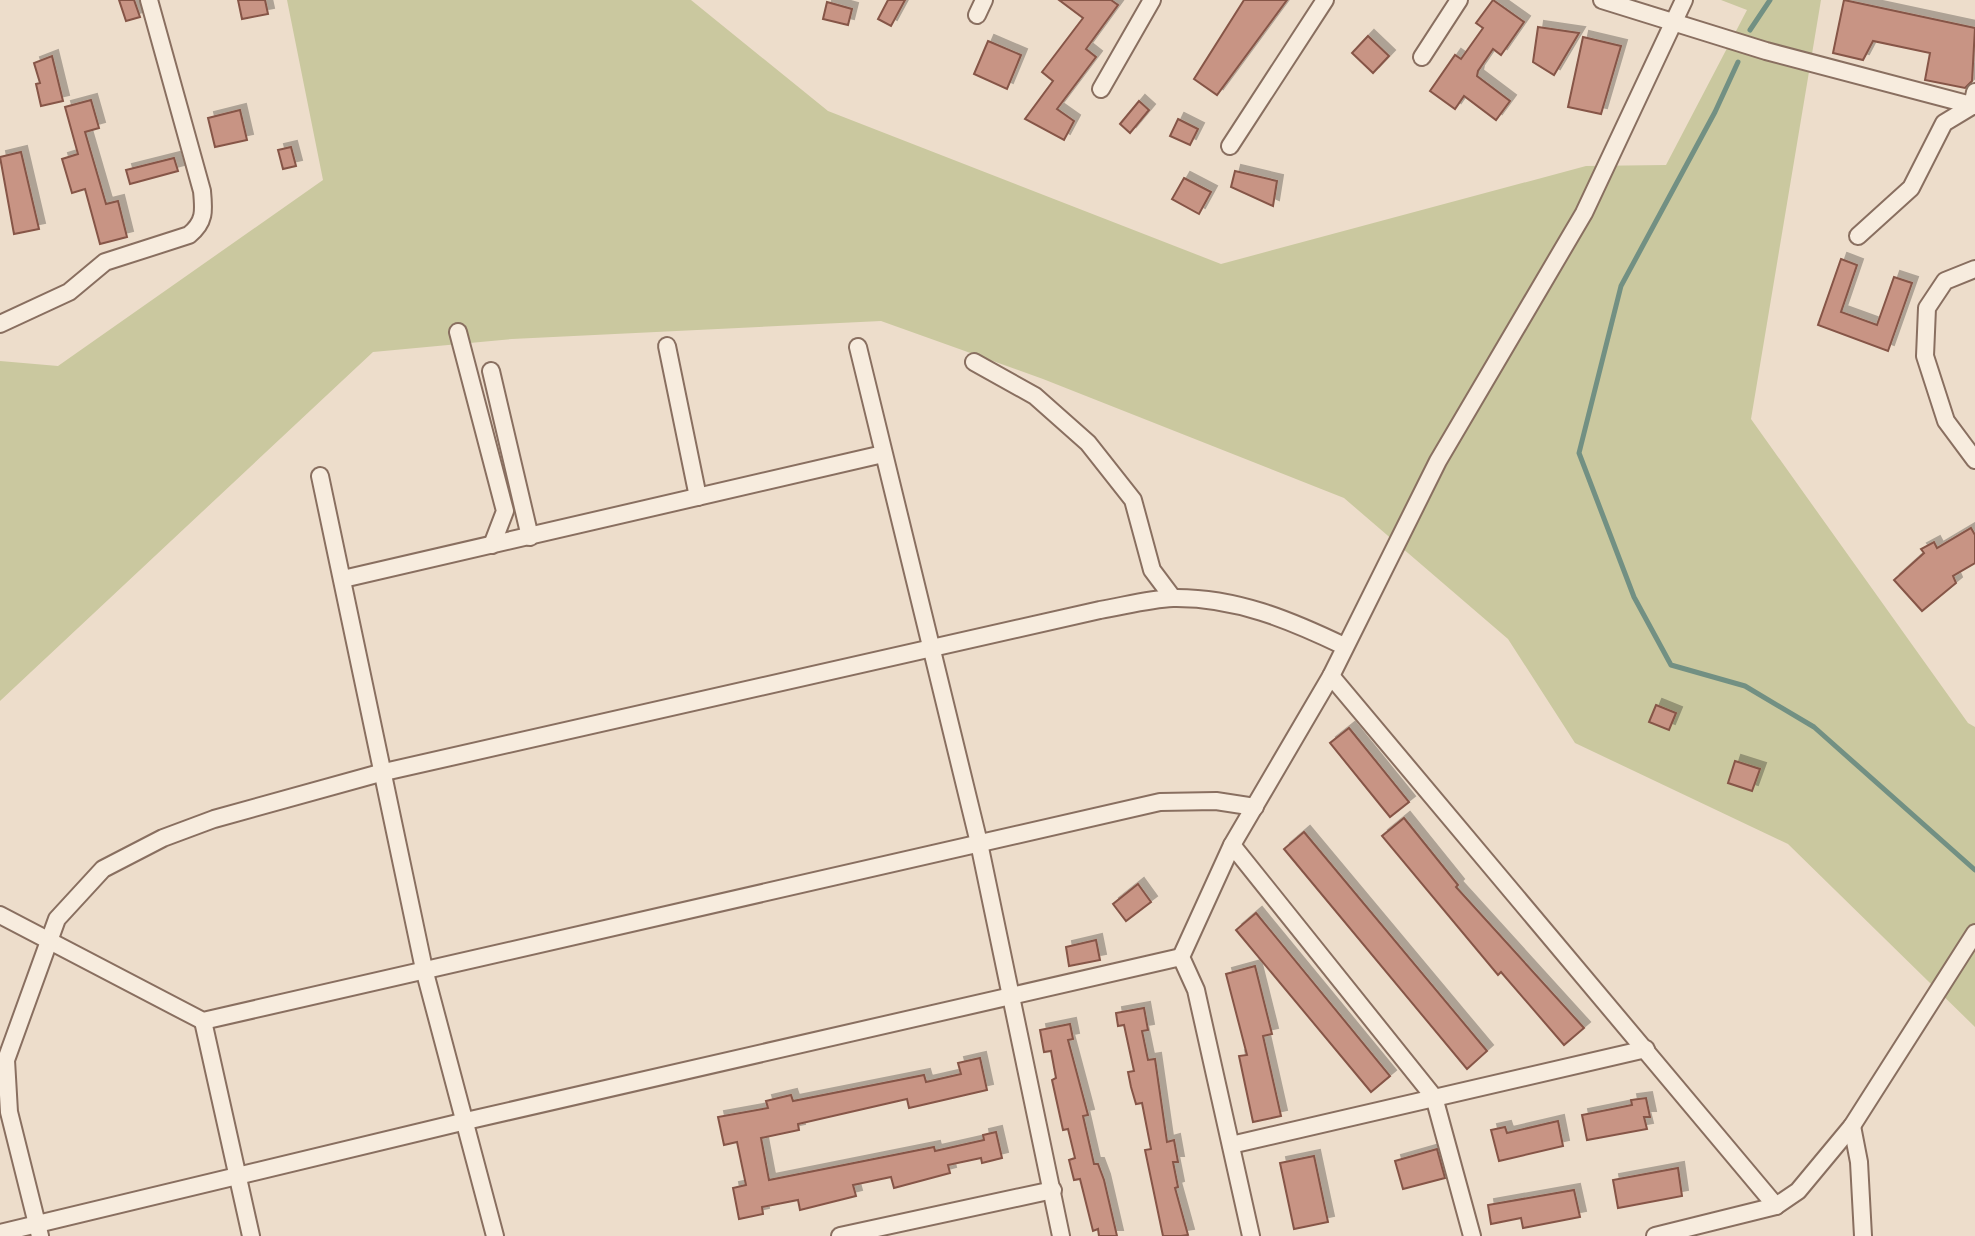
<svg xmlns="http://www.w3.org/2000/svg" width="1975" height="1236" viewBox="0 0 1975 1236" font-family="'Times New Roman',serif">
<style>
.green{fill:#cac89f}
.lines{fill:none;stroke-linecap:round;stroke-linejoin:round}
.stream{stroke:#729083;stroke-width:5}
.building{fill:#c89484;stroke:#865547;stroke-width:2;filter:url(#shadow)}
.minor-casing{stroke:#896f60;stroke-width:20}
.minor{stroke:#f7ecde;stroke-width:16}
</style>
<defs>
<filter id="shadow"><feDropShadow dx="6" dy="-6" stdDeviation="0" flood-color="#0004"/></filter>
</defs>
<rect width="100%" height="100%" fill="#edddcb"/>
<polygon class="green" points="287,0 691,0 828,111 1221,264 1586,166 1666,165 1747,10 1721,0 1821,0 1751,419 1968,723 1975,727 1975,1027 1788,844 1575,743 1508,639 1344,498 1043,379 881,321 512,339 373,352 0,701 0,361 58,366 323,180"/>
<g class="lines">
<g class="stream">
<polyline points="1750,30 1770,0"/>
<polyline points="1738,62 1715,112 1621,286 1579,453 1634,597 1671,665 1745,686 1814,727 1975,870"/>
</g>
</g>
<g class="building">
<polygon points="119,0 134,0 140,17 126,21"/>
<polygon points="238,0 265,0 268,14 242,19"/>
<polygon points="888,0 905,0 891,26 878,19"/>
<polygon points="1059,0 1111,0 1118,5 1086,49 1096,57 1057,109 1074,121 1064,140 1025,119 1053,81 1042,72 1083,18"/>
<polygon points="1244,0 1287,0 1217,95 1194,79"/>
<polygon points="1493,0 1524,22 1501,55 1493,49 1478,71 1477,76 1510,101 1496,120 1464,96 1455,109 1430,91 1455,55 1461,59 1483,28 1476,23"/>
<polygon points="1844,0 1975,28 1972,81 1965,88 1925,80 1930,53 1873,41 1863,60 1833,53"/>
<polygon points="827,2 852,9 848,25 823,19"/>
<polygon points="1538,27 1579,33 1554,75 1533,62"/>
<polygon points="1368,36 1389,56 1373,73 1352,53"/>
<polygon points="1583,37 1621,46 1601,114 1568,107"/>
<polygon points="988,41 1021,55 1007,89 974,74"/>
<polygon points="52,56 63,101 41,106 36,84 40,83 34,63"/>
<polygon points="91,100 99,128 85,132 106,204 118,201 127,237 100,244 85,189 72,193 62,159 78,154 65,107"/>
<polygon points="1139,101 1149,110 1130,133 1120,124"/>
<polygon points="240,110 247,140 215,147 208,118"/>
<polygon points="1178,119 1198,129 1190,145 1170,136"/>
<polygon points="291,147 296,166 283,169 278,150"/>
<polygon points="21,152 39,229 14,234 0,157"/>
<polygon points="174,158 178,171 130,184 126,170"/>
<polygon points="1235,171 1277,181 1273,206 1231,187"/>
<polygon points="1184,178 1211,192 1199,214 1172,199"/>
<polygon points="1841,259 1857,265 1841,312 1877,325 1894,277 1912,283 1888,351 1818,325"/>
<polygon points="1971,528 1975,535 1975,563 1953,576 1956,583 1922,611 1894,580 1924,553 1921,549 1934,542 1937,548"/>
<polygon points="1656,705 1676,713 1669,730 1649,722"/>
<polygon points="1349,728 1409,802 1390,817 1330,743"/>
<polygon points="1735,761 1760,769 1752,791 1728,783"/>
<polygon points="1404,818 1458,885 1456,887 1584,1028 1564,1045 1501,972 1498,975 1382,836"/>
<polygon points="1304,832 1487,1051 1467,1069 1284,849"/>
<polygon points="1138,884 1151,902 1126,921 1113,904"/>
<polygon points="1256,913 1390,1076 1371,1092 1236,930"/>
<polygon points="1096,940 1100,960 1069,966 1066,947"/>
<polygon points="1255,966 1272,1034 1263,1036 1281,1116 1253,1122 1239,1056 1247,1055 1226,974"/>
<polygon points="1144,1008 1148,1030 1142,1031 1148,1060 1155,1059 1167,1142 1174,1140 1178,1162 1173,1162 1178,1187 1175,1188 1188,1235 1181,1236 1163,1236 1145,1150 1151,1149 1142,1103 1136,1104 1131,1087 1128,1072 1134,1071 1124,1025 1118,1026 1116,1013"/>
<polygon points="1070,1024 1073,1039 1068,1040 1088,1115 1083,1116 1094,1164 1098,1164 1104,1180 1117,1236 1099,1236 1098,1229 1093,1231 1080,1179 1074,1180 1069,1160 1075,1158 1068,1129 1063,1130 1052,1080 1056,1078 1051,1051 1044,1052 1040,1030"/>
<polygon points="980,1058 987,1090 909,1108 907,1099 798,1124 799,1130 761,1138 769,1180 934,1147 935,1151 984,1140 983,1135 996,1132 1002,1158 982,1163 981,1158 948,1165 950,1173 894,1188 891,1177 853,1185 856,1196 800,1210 798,1200 762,1207 763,1214 739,1219 733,1188 746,1185 737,1142 724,1145 718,1117 768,1108 766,1101 791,1095 793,1101 924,1075 926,1082 961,1074 958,1063"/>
<polygon points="1646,1098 1650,1117 1644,1117 1647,1129 1587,1140 1582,1115 1632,1105 1631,1100"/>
<polygon points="1558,1121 1563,1146 1499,1161 1491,1130 1505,1127 1507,1133"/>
<polygon points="1437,1149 1445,1178 1403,1189 1395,1161"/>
<polygon points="1314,1156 1328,1222 1294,1229 1280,1163"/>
<polygon points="1678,1168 1682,1196 1618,1208 1613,1180"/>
<polygon points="1574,1190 1580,1217 1523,1228 1521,1218 1491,1224 1488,1205"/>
</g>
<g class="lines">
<g class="minor-casing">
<g id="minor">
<polyline points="1602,0 1766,51 1975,106"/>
<polyline points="977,15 984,0"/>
<polyline points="1422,57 1459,0"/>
<polyline points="1101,89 1152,0"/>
<polyline points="1230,146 1325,0"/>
<polyline points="1858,236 1911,188 1944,123 1972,106 1975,92"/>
<polyline points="1975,269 1945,281 1927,308 1925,356 1946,421 1975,460"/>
<path d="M0,324L69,292L105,262L189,235C205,222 204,211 202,191L149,0"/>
<polyline points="458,332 505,511 492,545"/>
<polyline points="667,346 698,497"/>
<polyline points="858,347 979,843 1061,1236"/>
<polyline points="974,362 1035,396 1088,443 1133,500 1152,570 1173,598"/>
<polyline points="491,371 530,537"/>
<polyline points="320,476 424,969 495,1236"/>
<polyline points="343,579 883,454"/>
<polyline points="1331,676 1776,1206"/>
<polyline points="1232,845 1434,1097 1472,1236"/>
<polyline points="0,915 203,1021 1160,802 1216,801 1255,807"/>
<polyline points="203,1021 251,1236"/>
<polyline points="1852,1126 1859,1162 1863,1236"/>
<polyline points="1231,1145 1646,1049"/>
<polyline points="0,1233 466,1121 1181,957"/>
<path d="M40,1236L9,1112L6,1060L57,919L103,869L163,838L214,819L380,773L1100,610C1124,606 1149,599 1173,598C1235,597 1290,620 1344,646"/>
<polyline points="840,1236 1053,1190"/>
<polyline points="1251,1236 1196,990 1181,957 1232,845 1331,676 1438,461 1584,213 1684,0"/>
<polyline points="1655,1236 1776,1206 1798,1191 1852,1126 1975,933"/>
</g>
</g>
<use href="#minor" class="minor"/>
</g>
</svg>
